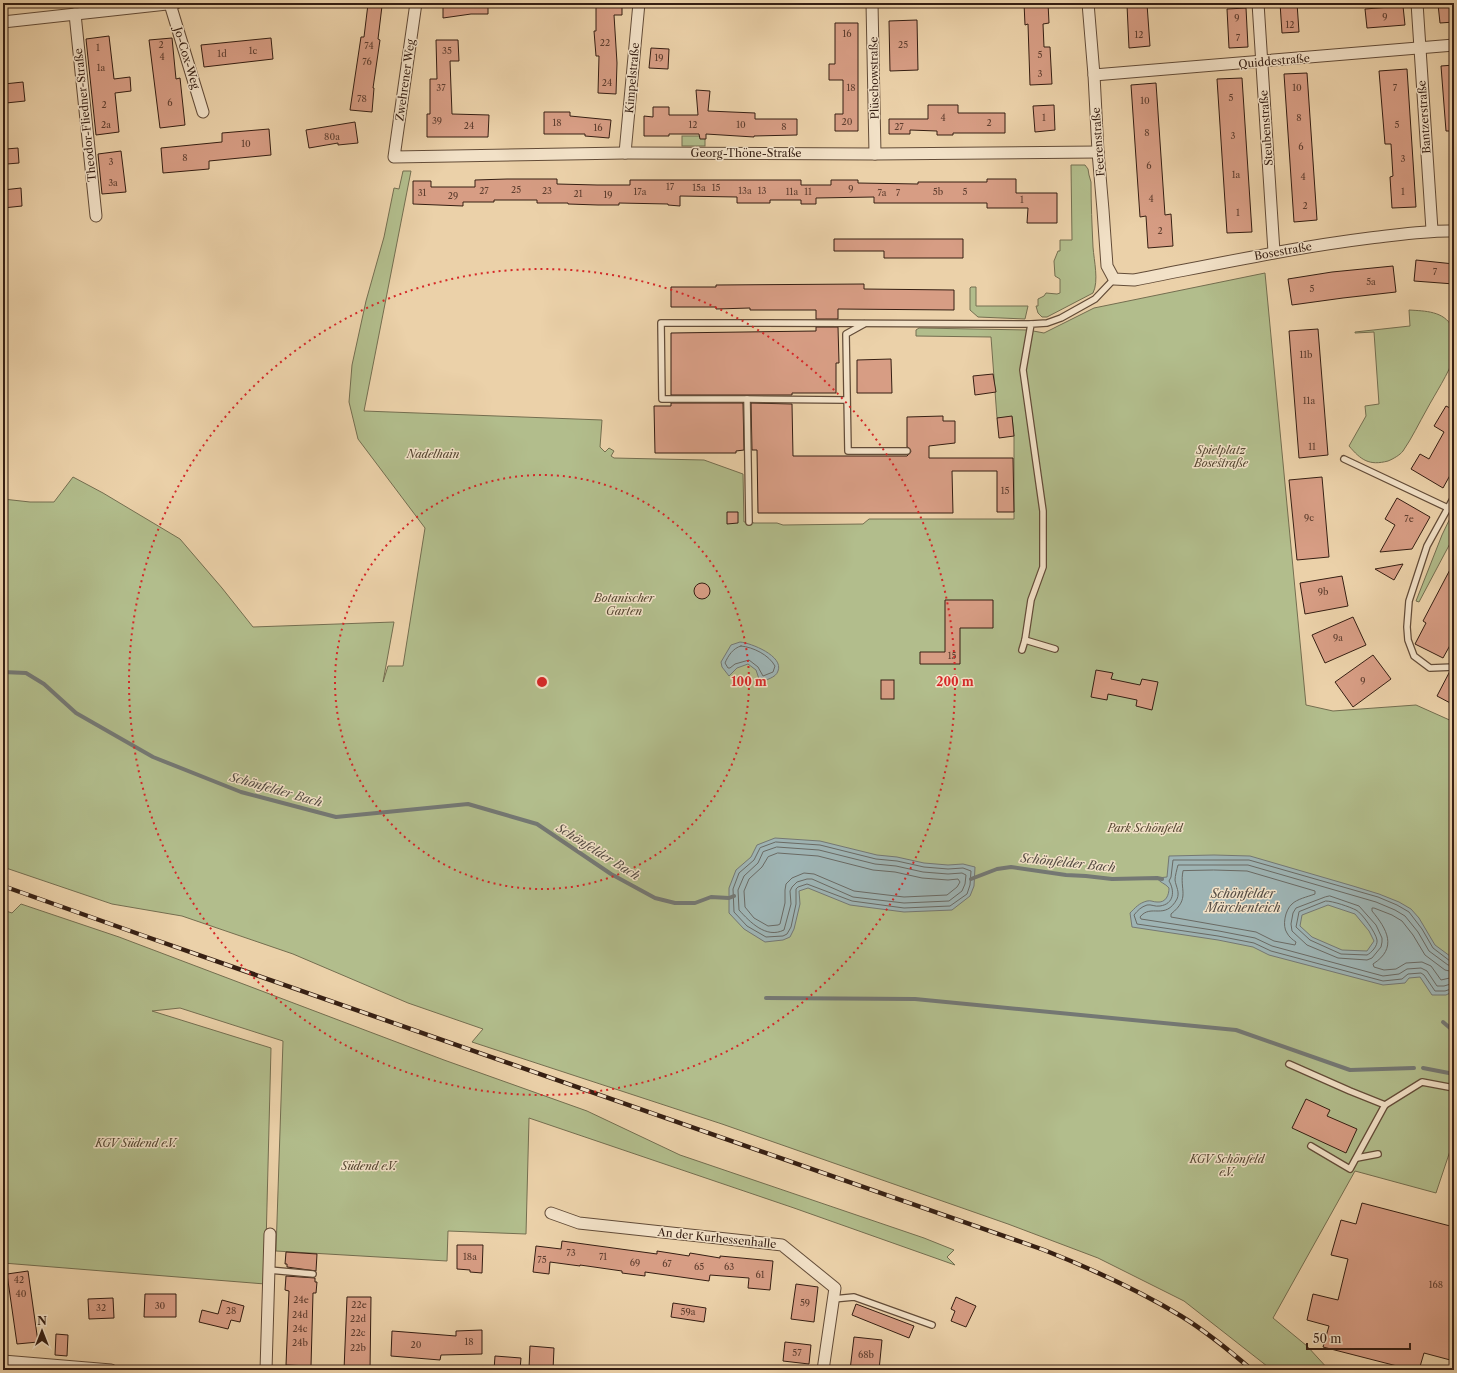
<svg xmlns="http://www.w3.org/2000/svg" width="1457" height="1373" viewBox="0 0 1457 1373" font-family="'Libre Caslon Text',serif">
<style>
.green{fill:#b2bd8c;stroke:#746e50}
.water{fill:#9eb4b4;stroke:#747874;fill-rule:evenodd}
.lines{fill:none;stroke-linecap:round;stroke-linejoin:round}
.shore{stroke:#6a6a64;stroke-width:1}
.stream{stroke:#747874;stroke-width:4}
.building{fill:#d79d84;stroke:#361f13}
.service-casing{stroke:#634c38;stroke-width:8}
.minor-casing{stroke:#634c38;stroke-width:13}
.service{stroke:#f2e1c7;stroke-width:5.5}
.minor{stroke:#f2e1c7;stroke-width:11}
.rail-casing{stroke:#361f13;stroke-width:4.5}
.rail{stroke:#f2e1c7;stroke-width:3;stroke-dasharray:9;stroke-linecap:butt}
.ring{fill:none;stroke:#d62828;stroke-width:2;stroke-dasharray:2 4}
.labels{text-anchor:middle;stroke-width:3;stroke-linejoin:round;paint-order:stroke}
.number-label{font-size:9px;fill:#5e3e2f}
.street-label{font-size:11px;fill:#361f13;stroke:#f2e1c7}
.park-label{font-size:11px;font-style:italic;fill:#554631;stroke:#f2e1c7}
.water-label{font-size:12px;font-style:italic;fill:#554c43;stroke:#f2e1c7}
.centre{fill:#d62828;stroke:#f2e1c7;stroke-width:2}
.ring-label{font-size:12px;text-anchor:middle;font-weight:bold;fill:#d62828;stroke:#f2e1c7;stroke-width:3;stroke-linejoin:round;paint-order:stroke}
</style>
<rect width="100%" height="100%" fill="#ebd1a9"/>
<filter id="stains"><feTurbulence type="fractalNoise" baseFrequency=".005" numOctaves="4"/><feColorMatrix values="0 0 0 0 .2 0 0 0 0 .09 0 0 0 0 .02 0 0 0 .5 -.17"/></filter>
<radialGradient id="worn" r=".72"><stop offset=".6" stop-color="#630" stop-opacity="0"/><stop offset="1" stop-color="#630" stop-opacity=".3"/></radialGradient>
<g class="green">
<rect x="682" y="136" width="23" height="10"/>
<path d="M1071,165H1085L1088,169L1089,175L1091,182C1091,203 1092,226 1093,247C1094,261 1099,281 1093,293L1047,317H1042L1038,313L1036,306H1038V299L1044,296L1046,293L1057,294L1060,293V279L1055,276L1054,261L1058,251H1060V240H1072Z"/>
<polygon points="403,171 411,171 364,411 602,420 600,447 605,452 609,448 614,451 611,456 614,458 704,460 743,474 744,522 753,522 753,523 777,523 783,525 863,524 869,519 1014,519 1014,436 1012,417 997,418 991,337 916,336 916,330 919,328 1028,330 1044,333 1094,308 1265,273 1306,705 1333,711 1416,705 1454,722 1454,1146 1452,1145 1436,1193 1355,1171 1273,1318 1307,1346 1329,1370 1272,1370 1184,1301 1098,1258 1008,1224 722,1124 472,1042 483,1029 408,1003 293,954 182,916 112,904 3,867 3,499 30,502 54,502 73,477 103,493 180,539 222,588 253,627 394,622 383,682 388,666 403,666 425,528 358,439 349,402 352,365 366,301 384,237 394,188 399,189"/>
<polygon points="971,287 976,287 976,306 1028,306 1025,319 978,317 970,310 970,288"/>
<path d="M1409,310C1425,311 1444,311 1452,327C1455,333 1455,352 1454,357C1449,373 1435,394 1427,409C1419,423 1412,438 1403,451C1400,455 1393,459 1388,461C1369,466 1361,460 1349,446L1366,416L1365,406L1379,404L1374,332L1355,333V332L1410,326Z"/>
<polygon points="1454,510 1454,536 1419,602 1416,601 1442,535"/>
<polygon points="21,904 119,937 444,1060 587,1111 680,1155 924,1238 954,1250 947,1257 955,1265 794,1208 529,1118 526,1234 448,1231 447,1261 276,1251 283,1041 180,1008 152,1011 271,1048 265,1284 3,1263 3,910 12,913"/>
</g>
<g class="water">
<path d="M740,642C751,643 784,656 778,671C776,678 765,680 760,682L756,670L748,664L737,668L729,676L722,667L721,662L731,645Z"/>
<polygon points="775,838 820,841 877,855 897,857 924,863 948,865 963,864 975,867 974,886 970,896 952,910 904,912 850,905 808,888 799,891 800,904 794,929 790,937 783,940 765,942 744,929 729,913 729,888 736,870 751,857 757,845"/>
<path d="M1214,855L1250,856L1353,886L1379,894L1399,902L1411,909L1419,918L1435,945L1454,959V991L1446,995H1432L1420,977L1409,978L1405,983L1383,985L1269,955L1253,947L1218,940L1132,927L1130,913C1135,908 1139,903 1147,901C1151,900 1153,902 1157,902C1166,903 1169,895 1169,888C1165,883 1160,883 1157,878L1167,877L1169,856ZM1328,905L1355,914L1369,931L1374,941L1367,951L1342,950L1312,937L1300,926L1302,915Z"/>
</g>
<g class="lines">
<g class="shore">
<path d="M741,646C753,647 769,655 775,666L773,672L763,676L758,667L749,660L735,664L730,668H728L725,663C728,656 733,648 741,646Z"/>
<polygon points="776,842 820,845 876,859 897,861 924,867 948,869 963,868 971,871 970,885 967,894 950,906 904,908 852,901 807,884 798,887 796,889 796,904 791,927 787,934 783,936 766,937 747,926 734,912 733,889 739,873 754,860 760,848"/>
<path d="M777,847L819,850L875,864L896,866L923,872L948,874L962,873L966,875L965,884L962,891L949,901L904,903L853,897L812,879H807L797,882L792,887L790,891L791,904L784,930C766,939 750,922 739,910L738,890L744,876L758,863L763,852Z"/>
<polygon points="778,853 818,856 873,870 895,872 922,878 948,880 958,879 960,882 957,887 947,895 904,897 854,891 814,874 804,873 792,878 786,884 785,890 785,903 780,924 778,925 768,926 754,918 745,907 744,891 749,879 762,867 768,857"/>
<path d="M1214,870L1247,871L1315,891V894C1307,897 1297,899 1292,904C1285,910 1282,926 1287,933C1289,937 1293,940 1296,942L1295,945L1274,941L1256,932L1171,917V914C1191,898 1179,890 1183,871Z"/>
<polygon points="1330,896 1359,906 1376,925 1382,938 1382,942 1381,947 1372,958 1367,960 1338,958 1307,945 1292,931 1291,924 1293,913 1296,908 1325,897"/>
<path d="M1326,901C1333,901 1350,907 1356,910C1362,913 1376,933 1377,940C1378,946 1371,953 1367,955L1341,954L1310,940L1296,927L1299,912Z"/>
<path d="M1454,961H1450L1433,948L1422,929L1409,912L1397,905L1378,897L1249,860H1173L1171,877L1169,881C1175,891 1174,904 1160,906C1155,907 1151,904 1147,905C1141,907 1138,910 1134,915L1137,924L1218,936L1254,943L1271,951L1383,981L1402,979L1408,974L1421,973L1424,975L1435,991H1445L1454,988"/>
<path d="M1454,966L1448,965L1429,951L1418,932L1405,916L1395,910L1376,902L1248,865H1178C1177,869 1175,876 1175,880C1176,887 1180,892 1177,899C1165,921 1151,903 1140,917L1141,919L1219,931L1255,938L1272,946L1383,976L1399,974L1407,969L1421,968L1427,971L1437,986H1444L1454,983"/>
<path d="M1454,972L1445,970L1425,955L1413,935L1402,921L1392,915L1374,908H1372V911C1387,929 1398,948 1373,964L1374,967L1384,970L1396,969L1406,963L1422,962L1431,966L1441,980L1454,977"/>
</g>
<g class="stream">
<polyline points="3,672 26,673 44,684 76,713 153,757 241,792 336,817 468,804 537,824 611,874 655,898 675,903 695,903 711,897 729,898 734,896"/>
<polyline points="971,879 997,869 1011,867 1066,875 1086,876 1112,879 1157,878 1162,879"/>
<polyline points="766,998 915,999 1236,1030 1350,1070 1414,1068"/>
<polyline points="1443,1022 1450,1028 1454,1027"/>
<polyline points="1423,1068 1454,1074"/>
</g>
</g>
<g class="building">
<polygon points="443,3 488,3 488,14 471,14 443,18"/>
<polygon points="596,3 622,3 622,15 614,15 617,63 616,94 598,93 599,56 596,56 594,31 596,31"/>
<polygon points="1024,3 1048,3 1049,23 1043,24 1044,47 1050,47 1052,84 1030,85 1028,24 1025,25"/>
<polygon points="1280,3 1297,3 1299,32 1282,33"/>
<polygon points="1454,3 1454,22 1440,23 1438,4"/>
<polygon points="368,4 382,6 378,39 380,40 373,88 374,88 372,112 350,110 361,37 364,37"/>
<polygon points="1147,4 1150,46 1129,48 1127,5"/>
<polygon points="1403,6 1405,25 1367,28 1365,9"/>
<polygon points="1246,8 1248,47 1229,48 1227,9"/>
<polygon points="917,20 918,70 890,71 889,21"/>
<polygon points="835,23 858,23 858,131 835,131 835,114 843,114 843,80 829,80 829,64 835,64"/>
<polygon points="109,36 114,79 130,77 131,91 115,93 119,132 96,135 86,39"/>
<polygon points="172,38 176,79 180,78 185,125 160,128 149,40"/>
<polygon points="271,38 273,59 204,67 201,45"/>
<polygon points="436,40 458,40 459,61 450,61 452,114 489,115 488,137 427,137 427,114 430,114 430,79 437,79"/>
<polygon points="651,48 669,49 668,69 649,68"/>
<polygon points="1454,65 1454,131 1446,131 1441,66"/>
<polygon points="1407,69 1416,207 1392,208 1390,177 1393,176 1391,144 1385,144 1379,71"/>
<polygon points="1307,73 1317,220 1294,222 1284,74"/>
<polygon points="1242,78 1252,232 1227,233 1217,79"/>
<polygon points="23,82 25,101 6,103 4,84"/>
<polygon points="1156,83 1165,215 1171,214 1173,246 1148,248 1146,216 1140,217 1131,85"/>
<polygon points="696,90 710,91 708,111 755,113 755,119 797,119 797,135 754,136 754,137 706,134 706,139 700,139 699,134 669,134 669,136 644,136 644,116 653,117 653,107 669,107 669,115 698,115"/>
<polygon points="928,105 958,105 958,113 1005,113 1005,133 953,133 953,135 937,135 937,131 910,130 910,134 889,134 889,119 928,119"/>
<polygon points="1054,105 1055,130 1035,132 1033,106"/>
<polygon points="544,112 570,112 570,116 611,120 609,138 585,136 585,134 544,134"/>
<polygon points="355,122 358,143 338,145 338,143 309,148 306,130"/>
<polygon points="269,129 271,155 209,161 209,169 163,173 161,148 222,142 222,133"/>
<polygon points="18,148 19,163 7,164 6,149"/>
<polygon points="121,151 126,192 102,194 98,154"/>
<polygon points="507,179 557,179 557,184 597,185 630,185 630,180 801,180 801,185 831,185 831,180 858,180 858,183 918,184 918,182 987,182 987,179 1016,179 1016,193 1057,193 1057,223 1027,223 1028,208 987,208 987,203 874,203 874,197 816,198 816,204 801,204 801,200 770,200 770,203 737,203 737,197 680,196 680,206 668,205 668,204 619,203 619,205 598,205 568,204 568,203 537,203 537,200 494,200 494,202 463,202 463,206 413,204 413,181 431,181 431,187 475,187 475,180"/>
<polygon points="21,188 22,206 3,208 3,190"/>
<polygon points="834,239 963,239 963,258 884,258 884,251 834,251"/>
<polygon points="1416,260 1454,264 1454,284 1414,281"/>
<polygon points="1393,266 1396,292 1343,298 1292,305 1288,279 1332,272"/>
<polygon points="864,284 864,289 954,290 954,310 838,309 838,319 816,319 816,310 750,310 750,308 716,309 716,307 671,307 671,287 716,287 716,285"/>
<polygon points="816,327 838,327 839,363 836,363 836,393 792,393 792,395 671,395 671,333 816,331"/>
<polygon points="1318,329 1328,455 1299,458 1289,331"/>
<polygon points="891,359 892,393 857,393 857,360"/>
<polygon points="993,374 996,392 975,395 973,376"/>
<polygon points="671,403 743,403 744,450 736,451 736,453 655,453 654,406 671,406"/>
<polygon points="751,403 792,404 793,456 907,456 910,453 911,451 909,448 907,447 907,417 943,416 943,421 955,421 955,443 929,446 929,458 1013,458 1014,512 997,512 997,471 952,471 953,513 758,513 757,450 752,450"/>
<polygon points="1446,406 1454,410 1454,468 1443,488 1411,469 1420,454 1429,459 1444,432 1434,426"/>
<polygon points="1012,416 1014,436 999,438 997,418"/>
<polygon points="1322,477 1329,557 1297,560 1289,480"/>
<polygon points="1397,498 1430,517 1412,549 1380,552 1395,525 1385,519"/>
<polygon points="727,512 738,512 738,523 727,524"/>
<polygon points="1454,562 1454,638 1443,658 1415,644 1426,623 1423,621"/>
<polygon points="1403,564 1394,580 1375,569"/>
<polygon points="1342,576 1348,606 1305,614 1300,583"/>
<circle cx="702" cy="591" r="8"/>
<polygon points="945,600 993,600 993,628 960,628 960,664 920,664 920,652 945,652"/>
<polygon points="1353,617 1366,645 1325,663 1312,635"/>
<polygon points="1373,655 1391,679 1353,707 1335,682"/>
<polygon points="1096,670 1113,673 1111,679 1140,685 1142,679 1158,682 1152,710 1136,706 1137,700 1108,694 1107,700 1091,697"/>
<polygon points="1450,671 1454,671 1454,705 1437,696"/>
<rect x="881" y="680" width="13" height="19"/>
<polygon points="1306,1099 1330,1110 1327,1116 1357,1129 1346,1153 1292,1128"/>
<polygon points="1362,1203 1454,1227 1454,1361 1424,1353 1419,1370 1396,1370 1397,1366 1323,1347 1329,1326 1307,1320 1313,1294 1338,1300 1348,1259 1331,1255 1341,1220 1356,1224"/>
<polygon points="562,1241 657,1254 657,1251 689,1256 690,1253 720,1258 720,1256 773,1261 770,1290 748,1288 749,1278 710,1275 709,1281 645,1272 645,1276 622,1273 622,1271 580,1265 580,1266 550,1262 549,1274 533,1272 536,1246 561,1249"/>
<polygon points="457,1245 483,1245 482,1273 470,1272 470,1270 457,1269"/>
<polygon points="286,1252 317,1254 316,1271 287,1267 287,1264 285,1264"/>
<polygon points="28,1271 38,1342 17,1344 7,1274"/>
<polygon points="286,1276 315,1278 315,1282 317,1282 316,1293 313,1293 311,1366 286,1365 289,1291 285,1290"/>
<polygon points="796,1284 818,1287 814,1322 791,1319"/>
<polygon points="145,1294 176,1294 176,1317 144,1317"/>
<polygon points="347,1297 371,1297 370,1370 344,1370"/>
<polygon points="956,1297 976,1306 966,1327 951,1321 955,1311 951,1309"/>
<polygon points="113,1298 114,1318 89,1319 88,1299"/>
<polygon points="222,1300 244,1306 240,1322 231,1320 228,1329 199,1322 202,1310 218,1314"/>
<polygon points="673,1303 706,1308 704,1322 671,1317"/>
<polygon points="856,1304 914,1326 909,1338 852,1315"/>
<polygon points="482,1330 482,1354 441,1355 440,1360 391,1356 392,1331 456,1336 456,1331"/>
<polygon points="56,1334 68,1335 67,1356 55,1355"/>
<polygon points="854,1337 882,1340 879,1370 850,1370"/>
<polygon points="785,1342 811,1345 809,1364 783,1361"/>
<polygon points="530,1346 554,1348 553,1370 529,1368"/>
<polygon points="495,1356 521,1358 520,1370 494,1370"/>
</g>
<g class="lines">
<g class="service-casing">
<g id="service">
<polyline points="864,324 846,334 848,451 907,451"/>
<polyline points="747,399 846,400"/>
<polyline points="1344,459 1448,508"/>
<polyline points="1454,497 1427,546 1409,601 1407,627 1408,640 1414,656 1430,668 1454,667"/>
<path d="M749,522L747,399H662L661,323C784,323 908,323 1031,324"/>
<polyline points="1055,649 1025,640 1031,600 1043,567 1043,511 1023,370 1031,324 1047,323 1061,318 1095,299 1114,279"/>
<polyline points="1022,650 1025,640"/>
<polyline points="1289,1064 1350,1091 1385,1105 1422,1082 1454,1088"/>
<polyline points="1311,1146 1350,1169 1385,1105"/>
<polyline points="1357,1158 1378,1154"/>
<polyline points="269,1270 313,1274"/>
<polyline points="833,1299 854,1297 932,1325"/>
</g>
</g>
<g class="minor-casing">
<g id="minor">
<polyline points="416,3 394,157 625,153 875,154 1098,152"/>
<polyline points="872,3 875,154"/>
<path d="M1088,3L1094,75L1098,152L1103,210L1107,266L1114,279L1134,280C1212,265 1290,248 1370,238C1398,235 1426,230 1454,231"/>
<polyline points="1258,3 1274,252"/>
<polyline points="1417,3 1432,230"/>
<polyline points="170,4 203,112"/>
<polyline points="75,14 96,216"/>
<polyline points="3,22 176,3"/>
<polyline points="1094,75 1454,45"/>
<polyline points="625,153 639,3"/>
<polyline points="551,1213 579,1223 782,1245 835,1288 823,1370"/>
<polyline points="3,1361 111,1370"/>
<polyline points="266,1370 270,1234"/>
</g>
</g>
<use href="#service" class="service"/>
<use href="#minor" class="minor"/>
<g class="rail-casing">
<path id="rail" d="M3,886L150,938L1044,1250C1092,1269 1138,1290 1181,1316C1207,1332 1230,1351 1252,1370"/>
</g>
<use href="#rail" class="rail"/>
</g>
<g class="ring">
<circle cx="542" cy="682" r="207"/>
<circle cx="542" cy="682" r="413"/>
</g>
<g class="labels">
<g class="number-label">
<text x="1385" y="20">9</text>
<text x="1237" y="21">9</text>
<text x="1290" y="28">12</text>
<text x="847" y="37">16</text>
<text x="1139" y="38">12</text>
<text x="1238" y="41">7</text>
<text x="605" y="46">22</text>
<text x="161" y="48">2</text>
<text x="903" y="48">25</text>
<text x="369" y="49">74</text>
<text x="98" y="51">1</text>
<text x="253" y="54">1c</text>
<text x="447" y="54">35</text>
<text x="222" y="57">1d</text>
<text x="1040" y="58">5</text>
<text x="162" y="60">4</text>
<text x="659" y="61">19</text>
<text x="367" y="65">76</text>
<text x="101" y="71">1a</text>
<text x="1040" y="77">3</text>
<text x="607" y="86">24</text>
<text x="441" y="91">37</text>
<text x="851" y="91">18</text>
<text x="1297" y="91">10</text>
<text x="1395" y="91">7</text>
<text x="1231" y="101">5</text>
<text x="362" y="102">78</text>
<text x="1145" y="104">10</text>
<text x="170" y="106">6</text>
<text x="104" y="108">2</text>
<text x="943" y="121">4</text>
<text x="1044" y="121">1</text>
<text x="1299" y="121">8</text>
<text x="437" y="124">39</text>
<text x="847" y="125">20</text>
<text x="557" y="126">18</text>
<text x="989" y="126">2</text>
<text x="106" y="128">2a</text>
<text x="693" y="128">12</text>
<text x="741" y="128">10</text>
<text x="1397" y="128">5</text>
<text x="469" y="129">24</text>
<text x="784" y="130">8</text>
<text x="899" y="130">27</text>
<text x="598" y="131">16</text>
<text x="1147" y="136">8</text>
<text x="1233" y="139">3</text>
<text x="332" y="140">80a</text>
<text x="246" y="147">10</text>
<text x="1301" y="150">6</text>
<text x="185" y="161">8</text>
<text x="1403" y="162">3</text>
<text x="111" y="165">3</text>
<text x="1149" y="169">6</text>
<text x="1236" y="178">1a</text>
<text x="1303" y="180">4</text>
<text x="113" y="186">3a</text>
<text x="670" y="190">17</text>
<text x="699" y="191">15a</text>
<text x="716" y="191">15</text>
<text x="851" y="192">9</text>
<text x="516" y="193">25</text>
<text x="484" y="194">27</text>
<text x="547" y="194">23</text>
<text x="745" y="194">13a</text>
<text x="762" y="194">13</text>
<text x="640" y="195">17a</text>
<text x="792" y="195">11a</text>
<text x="808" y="195">11</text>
<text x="938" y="195">5b</text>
<text x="965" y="195">5</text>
<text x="1403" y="195">1</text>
<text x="422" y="196">31</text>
<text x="882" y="196">7a</text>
<text x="898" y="196">7</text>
<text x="578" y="197">21</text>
<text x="608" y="198">19</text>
<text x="453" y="199">29</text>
<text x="1151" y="202">4</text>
<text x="1022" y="203">1</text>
<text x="1305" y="209">2</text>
<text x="1238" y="216">1</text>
<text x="1160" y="234">2</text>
<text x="1435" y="275">7</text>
<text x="1371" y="285">5a</text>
<text x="1312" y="292">5</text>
<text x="1306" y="358">11b</text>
<text x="1309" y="404">11a</text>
<text x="1312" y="450">11</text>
<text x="1005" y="494">15</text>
<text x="1309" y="521">9c</text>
<text x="1409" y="522">7e</text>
<text x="1323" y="595">9b</text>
<text x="1338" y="641">9a</text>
<text x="952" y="659">15</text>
<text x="1363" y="684">9</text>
<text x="571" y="1256">73</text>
<text x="470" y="1260">18a</text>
<text x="603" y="1260">71</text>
<text x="542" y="1263">75</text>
<text x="635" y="1266">69</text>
<text x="667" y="1267">67</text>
<text x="699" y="1270">65</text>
<text x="729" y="1270">63</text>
<text x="760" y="1278">61</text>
<text x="19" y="1283">42</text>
<text x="1436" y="1288">168</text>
<text x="21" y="1297">40</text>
<text x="301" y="1303">24e</text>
<text x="805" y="1306">59</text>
<text x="359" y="1308">22e</text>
<text x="160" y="1309">30</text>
<text x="101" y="1311">32</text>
<text x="231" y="1314">28</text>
<text x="688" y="1315">59a</text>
<text x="300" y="1318">24d</text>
<text x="358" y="1322">22d</text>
<text x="300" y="1332">24c</text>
<text x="358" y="1336">22c</text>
<text x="469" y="1345">18</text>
<text x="300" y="1346">24b</text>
<text x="416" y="1348">20</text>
<text x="358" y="1351">22b</text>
<text x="797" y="1356">57</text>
<text x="866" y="1358">68b</text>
</g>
<g class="street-label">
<text transform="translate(187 58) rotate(73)" y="4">Jo-Cox-Weg</text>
<text transform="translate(1274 61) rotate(-5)" y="4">Quiddestraße</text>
<text transform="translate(632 78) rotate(-85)" y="4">Kimpelstraße</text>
<text transform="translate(874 78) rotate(-91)" y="4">Plüschowstraße</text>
<text transform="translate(405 80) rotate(-82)" y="4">Zwehrener Weg</text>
<text transform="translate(85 115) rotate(-96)" y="4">Theodor-Fliedner-Straße</text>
<text transform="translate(1424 117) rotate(-94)" y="4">Bantzerstraße</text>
<text transform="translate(1266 128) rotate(-94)" y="4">Steubenstraße</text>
<text transform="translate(1098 142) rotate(-94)" y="4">Feerenstraße</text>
<text x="746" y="157">Georg-Thöne-Straße</text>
<text transform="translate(1283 251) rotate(-10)" y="4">Bosestraße</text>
<text transform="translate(717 1238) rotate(6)" y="4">An der Kurhessenhalle</text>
</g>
<g class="park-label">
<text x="1221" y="454">Spielplatz<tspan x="1221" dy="13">Bosestraße</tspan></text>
<text x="433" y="458">Nadelhain</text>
<text x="624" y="602">Botanischer<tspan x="624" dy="13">Garten</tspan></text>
<text x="1145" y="832">Park Schönfeld</text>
<text x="136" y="1147">KGV Südend e.V.</text>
<text x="1227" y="1163">KGV Schönfeld<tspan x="1227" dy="13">e.V.</tspan></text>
<text x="369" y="1170">Südend e.V.</text>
</g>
<g class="water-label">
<text transform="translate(276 790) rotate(16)" y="4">Schönfelder Bach</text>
<text transform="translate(598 852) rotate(32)" y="4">Schönfelder Bach</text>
<text transform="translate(1068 863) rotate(6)" y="4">Schönfelder Bach</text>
<text x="1243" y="898">Schönfelder<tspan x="1243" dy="14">Märchenteich</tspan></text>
</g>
</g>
<circle cx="542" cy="682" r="6" class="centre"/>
<g class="ring-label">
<text x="749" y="686">100 m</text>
<text x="955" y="686">200 m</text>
</g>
<rect width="1457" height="1373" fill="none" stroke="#ebd1a9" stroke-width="16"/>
<rect x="4" y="4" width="1449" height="1365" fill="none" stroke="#361f13" stroke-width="2"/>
<rect x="8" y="8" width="1441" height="1357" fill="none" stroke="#361f13"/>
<g transform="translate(42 1331)" stroke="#f2e1c7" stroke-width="3" paint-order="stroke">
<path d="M0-3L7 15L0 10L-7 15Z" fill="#361f13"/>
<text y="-6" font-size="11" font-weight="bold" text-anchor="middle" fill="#361f13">N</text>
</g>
<path d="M1307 1343v6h103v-6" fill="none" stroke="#361f13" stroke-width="2"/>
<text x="1313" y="1343" font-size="12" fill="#361f13" stroke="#f2e1c7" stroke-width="3" paint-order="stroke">50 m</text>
<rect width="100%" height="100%" filter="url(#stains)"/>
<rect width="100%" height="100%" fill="url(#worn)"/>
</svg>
